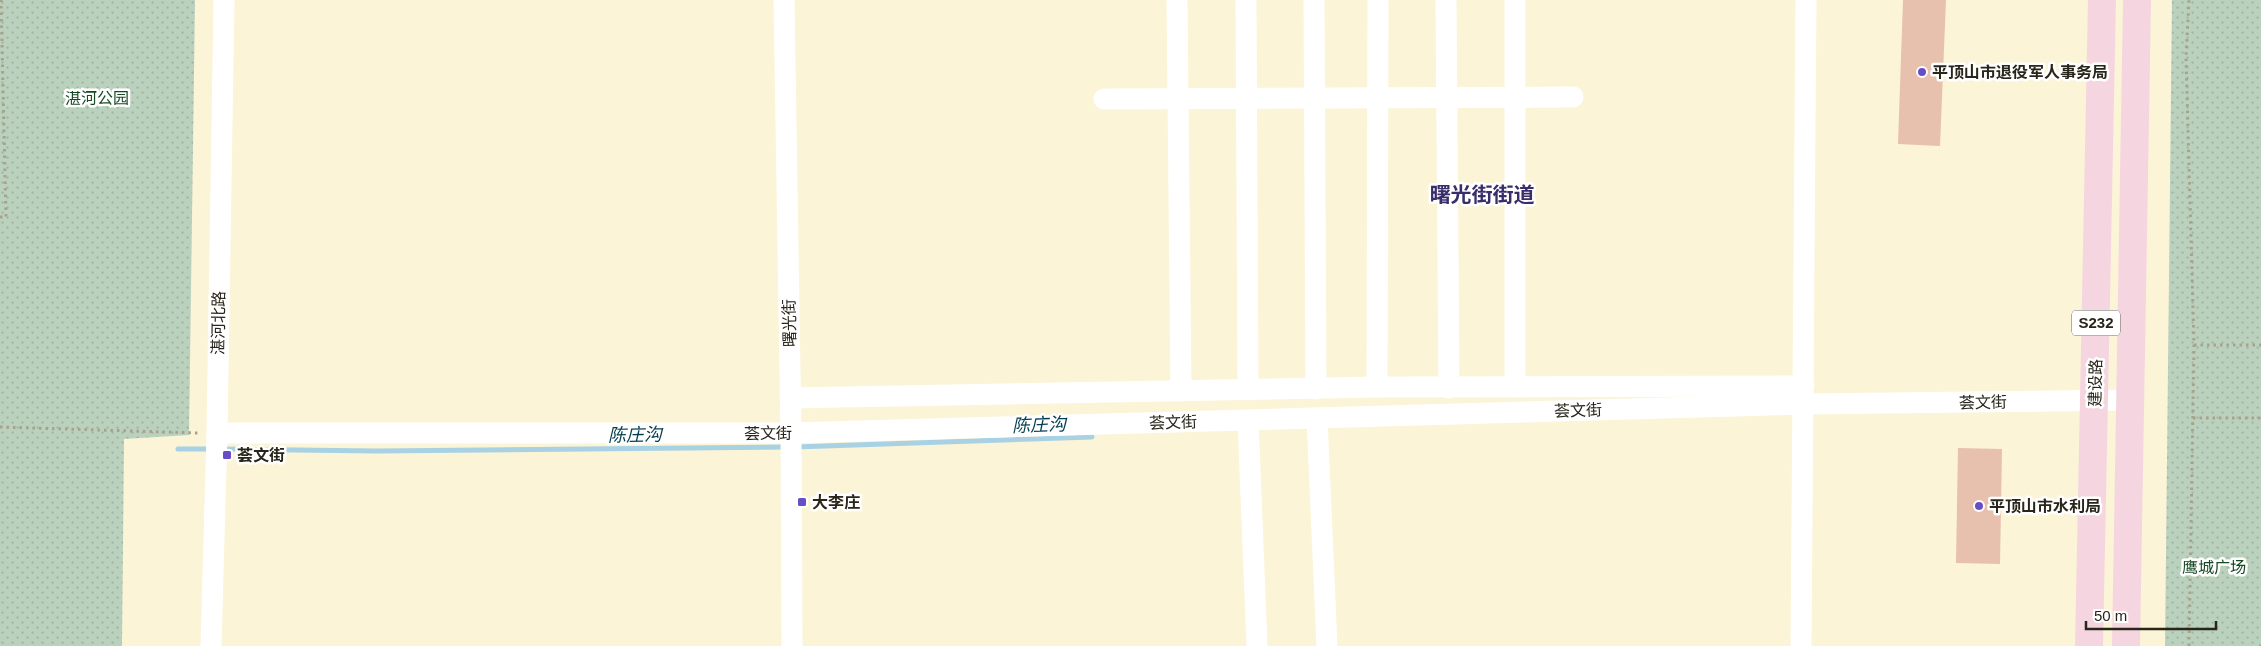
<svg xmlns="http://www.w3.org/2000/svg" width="2261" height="646" viewBox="0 0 2261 646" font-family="Arial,'Noto Sans SC',sans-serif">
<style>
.park{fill:url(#park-dots)}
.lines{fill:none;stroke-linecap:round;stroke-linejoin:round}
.stream{stroke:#a8d1e4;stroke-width:5}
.building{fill:#e7c0ae}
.path{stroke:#a7a28c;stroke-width:3;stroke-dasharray:2.5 4;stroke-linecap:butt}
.minor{stroke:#fff;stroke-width:21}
.major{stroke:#f5d6e0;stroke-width:28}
.poi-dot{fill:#684dc6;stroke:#fff;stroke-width:2}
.labels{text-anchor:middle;stroke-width:5;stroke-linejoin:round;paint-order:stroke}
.shield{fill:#fff;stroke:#68665f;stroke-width:1}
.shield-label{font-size:15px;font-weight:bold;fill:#28251a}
.poi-label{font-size:16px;font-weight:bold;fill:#28251a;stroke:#fff;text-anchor:start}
.park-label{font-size:16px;fill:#184925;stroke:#fff}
.street-label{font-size:16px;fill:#28251a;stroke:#fff}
.water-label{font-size:18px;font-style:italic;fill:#023d51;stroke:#fff}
.district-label{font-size:21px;font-weight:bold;fill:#392e6a;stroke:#fff}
</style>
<defs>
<pattern id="park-dots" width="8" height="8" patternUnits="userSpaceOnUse" patternTransform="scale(1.25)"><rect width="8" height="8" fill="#bad1bd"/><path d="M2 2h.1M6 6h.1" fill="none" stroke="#a0b3a2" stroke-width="1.8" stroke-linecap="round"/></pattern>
</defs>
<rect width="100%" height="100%" fill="#fbf4d7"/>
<g class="park">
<polygon points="0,0 195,0 189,435 124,439 122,646 0,646"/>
<polygon points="2172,0 2261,0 2261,646 2165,646"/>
</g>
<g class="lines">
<g class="stream">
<polyline points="795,447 1092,437"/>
<polyline points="178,449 211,449"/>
<polyline points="222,449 377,451 786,447"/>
</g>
</g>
<g class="building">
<polygon points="1903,0 1946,0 1940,146 1898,144"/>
<polygon points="1958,448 2002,449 2000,564 1956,563"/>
</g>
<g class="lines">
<g class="path">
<polyline points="0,217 6,217 1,0"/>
<polyline points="2194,345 2261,345"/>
<polyline points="2193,418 2261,418"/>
<polyline points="0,427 198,433"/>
<polyline points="2189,646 2194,345 2186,57 2189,0"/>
<polyline points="2260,646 2261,645"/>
</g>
<g class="minor">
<polyline points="784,0 791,433 792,646"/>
<polyline points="1177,0 1181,391"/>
<polyline points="1246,0 1248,390"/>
<polyline points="1314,0 1316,389"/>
<polyline points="1446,0 1449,388"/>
<polyline points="1515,0 1515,387"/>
<polyline points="1104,99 1573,97"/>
<polyline points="1377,387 1378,0"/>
<polyline points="790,398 1377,387 1804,386"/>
<polyline points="1317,418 1327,646"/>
<polyline points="1248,420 1257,646"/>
<polyline points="217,433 791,433 1804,404 2129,400"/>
<polyline points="211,646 217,433 224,0"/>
<polyline points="1801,646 1806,0"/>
</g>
<g class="major">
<polyline points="2089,646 2102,0"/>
<polyline points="2126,646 2137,0"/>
</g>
</g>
<g class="poi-dot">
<circle cx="1922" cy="72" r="5"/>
<rect x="222" y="450" width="10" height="10" rx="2.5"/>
<rect x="797" y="497" width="10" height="10" rx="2.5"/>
<circle cx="1979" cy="506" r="5"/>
</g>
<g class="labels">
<rect class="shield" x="2072" y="310.5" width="48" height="25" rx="4"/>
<g class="shield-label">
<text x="2096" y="328">S232</text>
</g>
<g class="poi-label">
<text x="1932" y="78">平顶山市退役军人事务局</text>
<text x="237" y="461">荟文街</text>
<text x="812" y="508">大李庄</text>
<text x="1989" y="512">平顶山市水利局</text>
</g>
<g class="park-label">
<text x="97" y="104">湛河公园</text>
<text x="2214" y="573">鹰城广场</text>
</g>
<g class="street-label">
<text transform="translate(218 323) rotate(-89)" y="6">湛河北路</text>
<text transform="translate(789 323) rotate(-91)" y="6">曙光街</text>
<text transform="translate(2095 383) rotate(-89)" y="6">建设路</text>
<text transform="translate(1983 402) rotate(-1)" y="6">荟文街</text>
<text transform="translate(1578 410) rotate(-2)" y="6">荟文街</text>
<text transform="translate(1173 422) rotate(-2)" y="6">荟文街</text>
<text x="768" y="439">荟文街</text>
</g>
<g class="water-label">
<text transform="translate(1039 425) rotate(-2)" y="6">陈庄沟</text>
<text transform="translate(635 435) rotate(-1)" y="6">陈庄沟</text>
</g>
<g class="district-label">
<text x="1482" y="202">曙光街街道</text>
</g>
</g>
<path d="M2086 621v8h130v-8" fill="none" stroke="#28251a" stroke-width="2.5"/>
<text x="2094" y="621" font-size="15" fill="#28251a" stroke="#ffffff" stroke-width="4" paint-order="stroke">50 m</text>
</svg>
